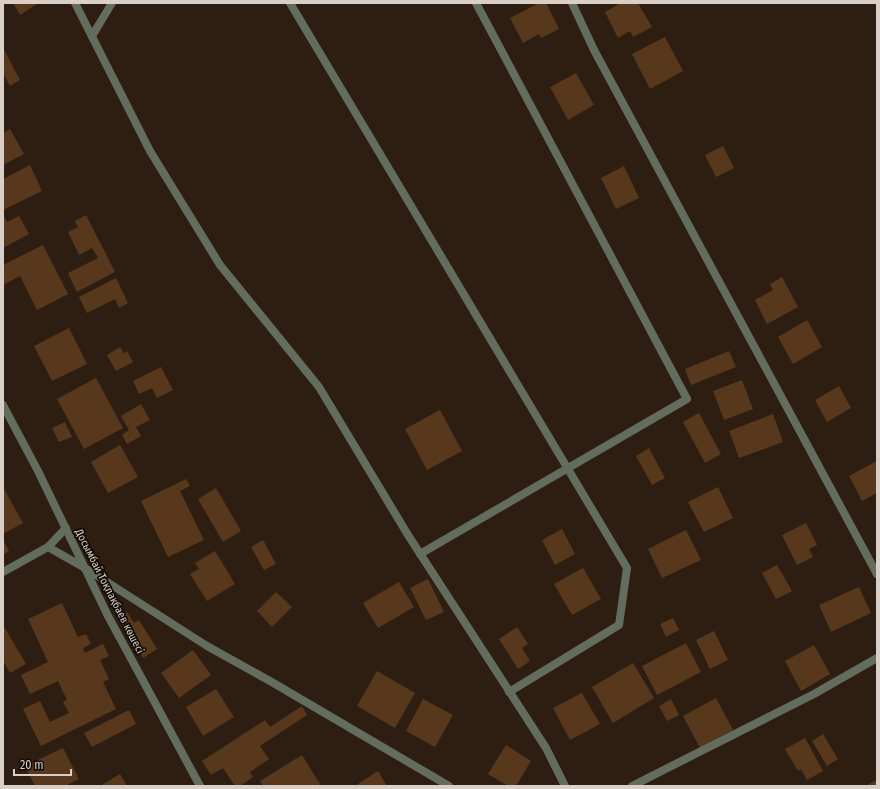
<svg xmlns="http://www.w3.org/2000/svg" width="880" height="789" viewBox="0 0 880 789" font-family="'Fira Sans Condensed',sans-serif">
<style>
.building{fill:#58381d}
.lines{fill:none;stroke-linecap:round;stroke-linejoin:round}
.lane{stroke:#636d5e;stroke-width:8}
.street{stroke:#636d5e;stroke-width:8}
.labels{text-anchor:middle;stroke-width:3.5;stroke-linejoin:round;paint-order:stroke}
.street-label{font-size:11px;fill:#dacfc7;stroke:#110a05}
</style>
<rect width="100%" height="100%" fill="#2e1e11"/>
<g class="building">
<polygon points="13,3 38,3 20,15"/>
<polygon points="539,3 546,3 559,29 541,38 539,34 523,43 510,18"/>
<polygon points="621,3 638,3 652,27 633,37 630,31 618,38 605,12"/>
<polygon points="665,37 683,71 650,89 632,54"/>
<polygon points="3,48 20,80 10,86 3,73"/>
<polygon points="576,73 594,105 568,120 550,87"/>
<polygon points="10,129 24,154 3,165 3,133"/>
<polygon points="723,146 734,168 716,177 705,155"/>
<polygon points="30,165 42,191 3,210 3,179"/>
<polygon points="624,166 639,198 616,209 601,178"/>
<polygon points="3,214 7,222 19,216 29,234 3,248"/>
<polygon points="86,215 115,272 77,292 68,273 98,258 92,248 79,255 68,232 78,227 75,221"/>
<polygon points="43,245 68,294 37,310 20,276 3,285 3,265"/>
<polygon points="782,277 798,307 767,324 755,300 773,290 770,284"/>
<polygon points="116,278 128,303 119,308 115,299 87,313 79,297"/>
<polygon points="807,320 822,347 793,364 778,337"/>
<polygon points="69,328 87,364 52,381 34,346"/>
<polygon points="120,347 124,354 127,351 133,362 116,371 107,355"/>
<polygon points="729,351 736,367 691,385 685,369"/>
<polygon points="161,367 173,390 157,398 152,388 139,394 133,381"/>
<polygon points="96,378 123,428 84,449 57,399"/>
<polygon points="742,380 753,409 724,420 713,391"/>
<polygon points="839,386 851,408 827,422 815,400"/>
<polygon points="141,404 150,420 136,427 141,436 127,444 122,435 129,430 121,416"/>
<polygon points="440,410 462,451 427,470 405,429"/>
<polygon points="699,413 721,454 705,463 683,422"/>
<polygon points="773,414 783,442 739,458 729,431"/>
<polygon points="65,422 72,437 59,442 52,428"/>
<polygon points="120,445 138,477 108,493 91,462"/>
<polygon points="649,448 665,478 652,485 636,456"/>
<polygon points="877,461 877,493 862,501 849,476"/>
<polygon points="186,479 190,486 180,491 204,540 168,557 141,501"/>
<polygon points="3,487 23,523 3,534"/>
<polygon points="718,487 733,518 704,532 688,502"/>
<polygon points="216,488 241,531 223,542 198,499"/>
<polygon points="806,523 817,545 809,549 813,557 797,565 782,535"/>
<polygon points="562,529 575,554 555,565 542,540"/>
<polygon points="686,530 701,560 662,578 648,549"/>
<polygon points="3,540 9,551 3,555"/>
<polygon points="263,540 276,564 264,570 251,547"/>
<polygon points="215,551 235,584 207,601 190,574 199,569 195,563"/>
<polygon points="777,565 792,591 776,599 762,573"/>
<polygon points="583,568 601,599 572,615 554,584"/>
<polygon points="428,579 444,612 426,620 410,588"/>
<polygon points="399,582 414,607 378,628 363,603"/>
<polygon points="859,587 871,613 831,632 819,605"/>
<polygon points="276,592 292,607 272,627 257,611"/>
<polygon points="62,603 78,637 86,634 91,644 83,648 85,653 103,644 109,656 100,660 109,679 103,682 116,709 41,746 23,709 40,701 50,722 69,713 63,702 67,700 58,681 30,694 21,675 48,662 28,619"/>
<polygon points="127,612 134,623 139,620 157,649 143,658 118,618"/>
<polygon points="673,618 679,630 666,637 660,624"/>
<polygon points="3,625 26,664 10,673 3,661"/>
<polygon points="517,627 528,644 522,648 530,661 518,669 499,639"/>
<polygon points="714,631 728,660 710,669 696,640"/>
<polygon points="686,643 701,672 657,695 642,666"/>
<polygon points="814,645 830,674 801,691 785,661"/>
<polygon points="193,650 211,675 179,698 161,673"/>
<polygon points="633,663 654,698 613,723 592,687"/>
<polygon points="377,671 415,693 395,728 357,706"/>
<polygon points="216,689 234,717 203,736 186,707"/>
<polygon points="582,693 600,724 570,740 553,708"/>
<polygon points="716,698 733,730 700,748 683,716"/>
<polygon points="423,699 453,715 435,747 406,731"/>
<polygon points="671,699 679,715 667,721 659,706"/>
<polygon points="302,706 307,715 260,746 269,759 250,772 253,777 240,786 235,786 223,768 211,775 202,761 265,720 270,727"/>
<polygon points="129,710 136,724 92,747 84,733"/>
<polygon points="823,734 838,759 827,766 812,741"/>
<polygon points="805,738 823,771 807,780 801,769 798,771 785,749"/>
<polygon points="506,745 531,761 516,786 508,786 488,774"/>
<polygon points="63,748 79,779 65,786 35,786 25,766"/>
<polygon points="302,755 320,784 317,786 263,786 260,781"/>
<polygon points="378,771 387,786 355,786"/>
<polygon points="120,774 127,786 100,786"/>
<polygon points="877,780 877,786 865,786"/>
</g>
<g class="lines">
<g class="lane">
<polyline points="85,568 207,646 270,681 449,786"/>
<polyline points="632,786 814,694 877,658"/>
</g>
<g class="street">
<polyline points="75,3 150,151 220,265 319,387 408,535 546,748 565,786"/>
<polyline points="290,3 627,568 619,625 509,692"/>
<polyline points="572,3 594,50 877,574"/>
<polyline points="92,36 112,3"/>
<polyline points="3,405 38,471 108,616 200,786"/>
<polyline points="48,547 66,528"/>
<polyline points="420,554 687,399 476,3"/>
<polyline points="3,572 48,547 85,568"/>
</g>
</g>
<g class="labels">
<g class="street-label">
<text transform="translate(110 591) rotate(63)" y="4">Досымбай Тоқпақбаев көшесі</text>
</g>
</g>
<rect width="880" height="789" fill="none" stroke="#dacfc7" stroke-width="8"/>
<path d="M14 769v6h57v-6" fill="none" stroke="#dacfc7" stroke-width="2"/>
<text x="20" y="769" font-size="12" fill="#dacfc7" stroke="#110a05" stroke-width="3" paint-order="stroke">20 m</text>
</svg>
